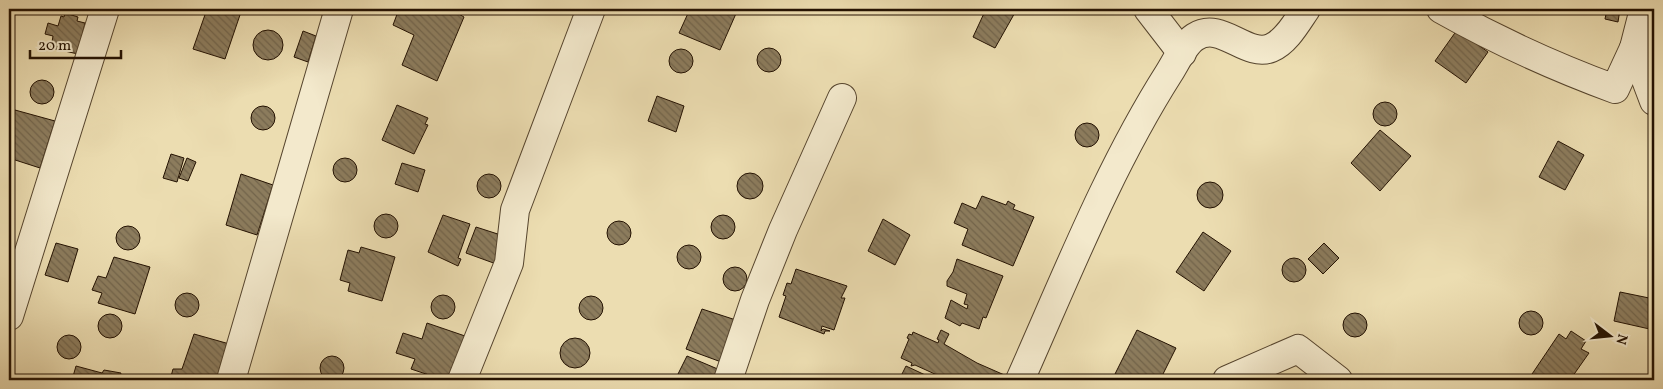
<svg xmlns="http://www.w3.org/2000/svg" width="1663" height="389" viewBox="0 0 1663 389" font-family="Vollkorn,serif">
<style>
.building{fill:url(#building-back-hatch);stroke:#241202}
.lines{fill:none;stroke-linecap:round;stroke-linejoin:round}
.minor-casing{stroke:#56452e;stroke-width:30}
.minor{stroke:#f3e9cc;stroke-width:28}
</style>
<defs>
<pattern id="building-back-hatch" width="6" height="6" patternUnits="userSpaceOnUse" patternTransform="scale(1.25)"><rect width="6" height="6" fill="#8c7c5d"/><path d="M-1 5l2 2M0 0l6 6M5-1l2 2" fill="none" stroke="#72644b"/></pattern>
</defs>
<rect width="100%" height="100%" fill="#ecddb1"/>
<filter id="stains"><feTurbulence type="fractalNoise" baseFrequency=".004" numOctaves="4"/><feColorMatrix values="0 0 0 0 .2 0 0 0 0 .09 0 0 0 0 .02 0 0 0 .5 -.17"/></filter>
<radialGradient id="worn" r=".72"><stop offset=".6" stop-color="#630" stop-opacity="0"/><stop offset="1" stop-color="#630" stop-opacity=".3"/></radialGradient>
<g class="building">
<polygon points="207,9 242,9 225,59 193,49"/>
<polygon points="399,9 450,9 464,17 437,81 402,65 414,35 393,25"/>
<polygon points="690,9 738,9 720,50 679,33"/>
<polygon points="986,9 1017,9 995,48 973,37"/>
<polygon points="1607,9 1620,9 1618,22 1605,19"/>
<polygon points="65,13 78,17 77,21 85,23 78,54 51,48 53,36 45,34 48,23 58,26 61,16 64,17"/>
<circle cx="268" cy="45" r="15"/>
<polygon points="1457,30 1488,52 1466,83 1435,61"/>
<polygon points="303,31 316,36 308,62 294,57"/>
<circle cx="769" cy="60" r="12"/>
<circle cx="681" cy="61" r="12"/>
<circle cx="42" cy="92" r="12"/>
<polygon points="657,96 684,106 676,132 648,121"/>
<circle cx="1385" cy="114" r="12"/>
<polygon points="397,105 428,118 425,124 428,125 414,154 382,140"/>
<circle cx="263" cy="118" r="12"/>
<polygon points="15,110 55,121 40,168 9,158 9,129"/>
<circle cx="1087" cy="135" r="12"/>
<polygon points="1380,130 1411,156 1380,191 1351,163"/>
<polygon points="1558,141 1584,155 1565,190 1539,177"/>
<polygon points="171,154 184,158 177,182 163,178"/>
<circle cx="345" cy="170" r="12"/>
<polygon points="187,158 196,162 188,181 179,178"/>
<polygon points="402,163 425,170 418,192 395,184"/>
<circle cx="750" cy="186" r="13"/>
<circle cx="489" cy="186" r="12"/>
<polygon points="241,174 273,185 257,235 226,225"/>
<circle cx="1210" cy="195" r="13"/>
<polygon points="982,196 1006,205 1008,201 1011,203 1015,205 1013,209 1034,217 1013,266 962,245 968,229 954,223 962,203 976,209"/>
<circle cx="386" cy="226" r="12"/>
<circle cx="723" cy="227" r="12"/>
<polygon points="443,215 470,224 458,258 461,259 458,266 428,252"/>
<polygon points="883,219 910,235 895,265 868,251"/>
<circle cx="619" cy="233" r="12"/>
<circle cx="128" cy="238" r="12"/>
<polygon points="476,227 507,237 499,265 466,253"/>
<polygon points="1203,232 1231,251 1204,291 1176,272"/>
<polygon points="56,243 78,249 68,282 45,275"/>
<polygon points="1324,243 1339,258 1323,274 1308,259"/>
<circle cx="689" cy="257" r="12"/>
<polygon points="361,247 395,257 382,301 348,291 350,283 340,280 348,250 359,253"/>
<polygon points="114,257 150,267 135,314 98,303 102,293 92,290 98,276 106,278"/>
<circle cx="1294" cy="270" r="12"/>
<polygon points="957,259 1003,276 986,318 983,317 979,329 962,323 960,326 945,318 951,300 967,309 968,305 964,304 967,294 947,286 947,281 953,272"/>
<circle cx="735" cy="279" r="12"/>
<polygon points="796,269 847,286 841,298 845,298 834,330 822,326 821,331 823,329 830,331 825,331 824,334 779,317 786,296 783,295 787,283 791,284"/>
<polygon points="1620,292 1654,299 1652,315 1654,315 1654,330 1614,321"/>
<circle cx="187" cy="305" r="12"/>
<circle cx="443" cy="307" r="12"/>
<circle cx="591" cy="308" r="12"/>
<polygon points="702,309 739,321 724,363 686,349"/>
<circle cx="1531" cy="323" r="12"/>
<circle cx="1355" cy="325" r="12"/>
<circle cx="110" cy="326" r="12"/>
<polygon points="427,323 468,337 452,380 444,380 411,369 415,359 396,353 403,333 422,339"/>
<polygon points="941,330 949,334 944,344 977,363 1009,377 1008,380 948,380 915,365 911,366 912,363 901,358 909,339 907,338 909,334 912,335 913,332 938,343 939,340 937,339"/>
<polygon points="1137,330 1176,348 1160,380 1117,380 1113,378"/>
<polygon points="1571,331 1586,341 1581,349 1589,353 1570,380 1535,380 1530,377 1559,334 1566,339"/>
<polygon points="194,334 233,345 223,380 170,380 173,369 182,369"/>
<circle cx="69" cy="347" r="12"/>
<circle cx="575" cy="353" r="15"/>
<circle cx="332" cy="368" r="12"/>
<polygon points="687,356 720,370 715,380 675,380"/>
<polygon points="76,366 102,373 104,370 121,373 119,380 72,380"/>
<polygon points="906,366 936,380 899,380"/>
</g>
<g class="lines">
<g class="minor-casing">
<g id="minor">
<polyline points="1148,9 1182,53"/>
<path d="M1441,9C1496,40 1555,67 1615,89L1634,48"/>
<polyline points="1644,9 1634,48 1654,101"/>
<polyline points="9,316 105,9"/>
<polyline points="231,380 339,9"/>
<polyline points="462,380 509,263 515,210 591,9"/>
<polyline points="728,380 755,300 783,230 842,98"/>
<path d="M1020,380C1066,277 1108,169 1169,73C1176,62 1184,44 1195,37C1221,20 1246,58 1271,48C1286,42 1297,22 1306,9"/>
<polyline points="1227,380 1298,349 1338,380"/>
</g>
</g>
<use href="#minor" class="minor"/>
</g>
<rect width="1663" height="389" fill="none" stroke="#ecddb1" stroke-width="30"/>
<rect x="10" y="10" width="1643" height="369" fill="none" stroke="#241202" stroke-width="2.5"/>
<rect x="15" y="15" width="1633" height="359" fill="none" stroke="#241202"/>
<g transform="translate(1610 336) rotate(106)" stroke="#f3e9cc" stroke-width="4" paint-order="stroke">
<path d="M0-4L9 19L0 12L-9 19Z" fill="#241202"/>
<text y="-8" font-size="14" font-weight="bold" text-anchor="middle" fill="#241202">N</text>
</g>
<path d="M30 50v8h91v-8" fill="none" stroke="#241202" stroke-width="2.5"/>
<text x="38" y="50" font-size="15" fill="#241202" stroke="#f3e9cc" stroke-width="4" paint-order="stroke">20 m</text>
<rect width="100%" height="100%" filter="url(#stains)"/>
<rect width="100%" height="100%" fill="url(#worn)"/>
</svg>
